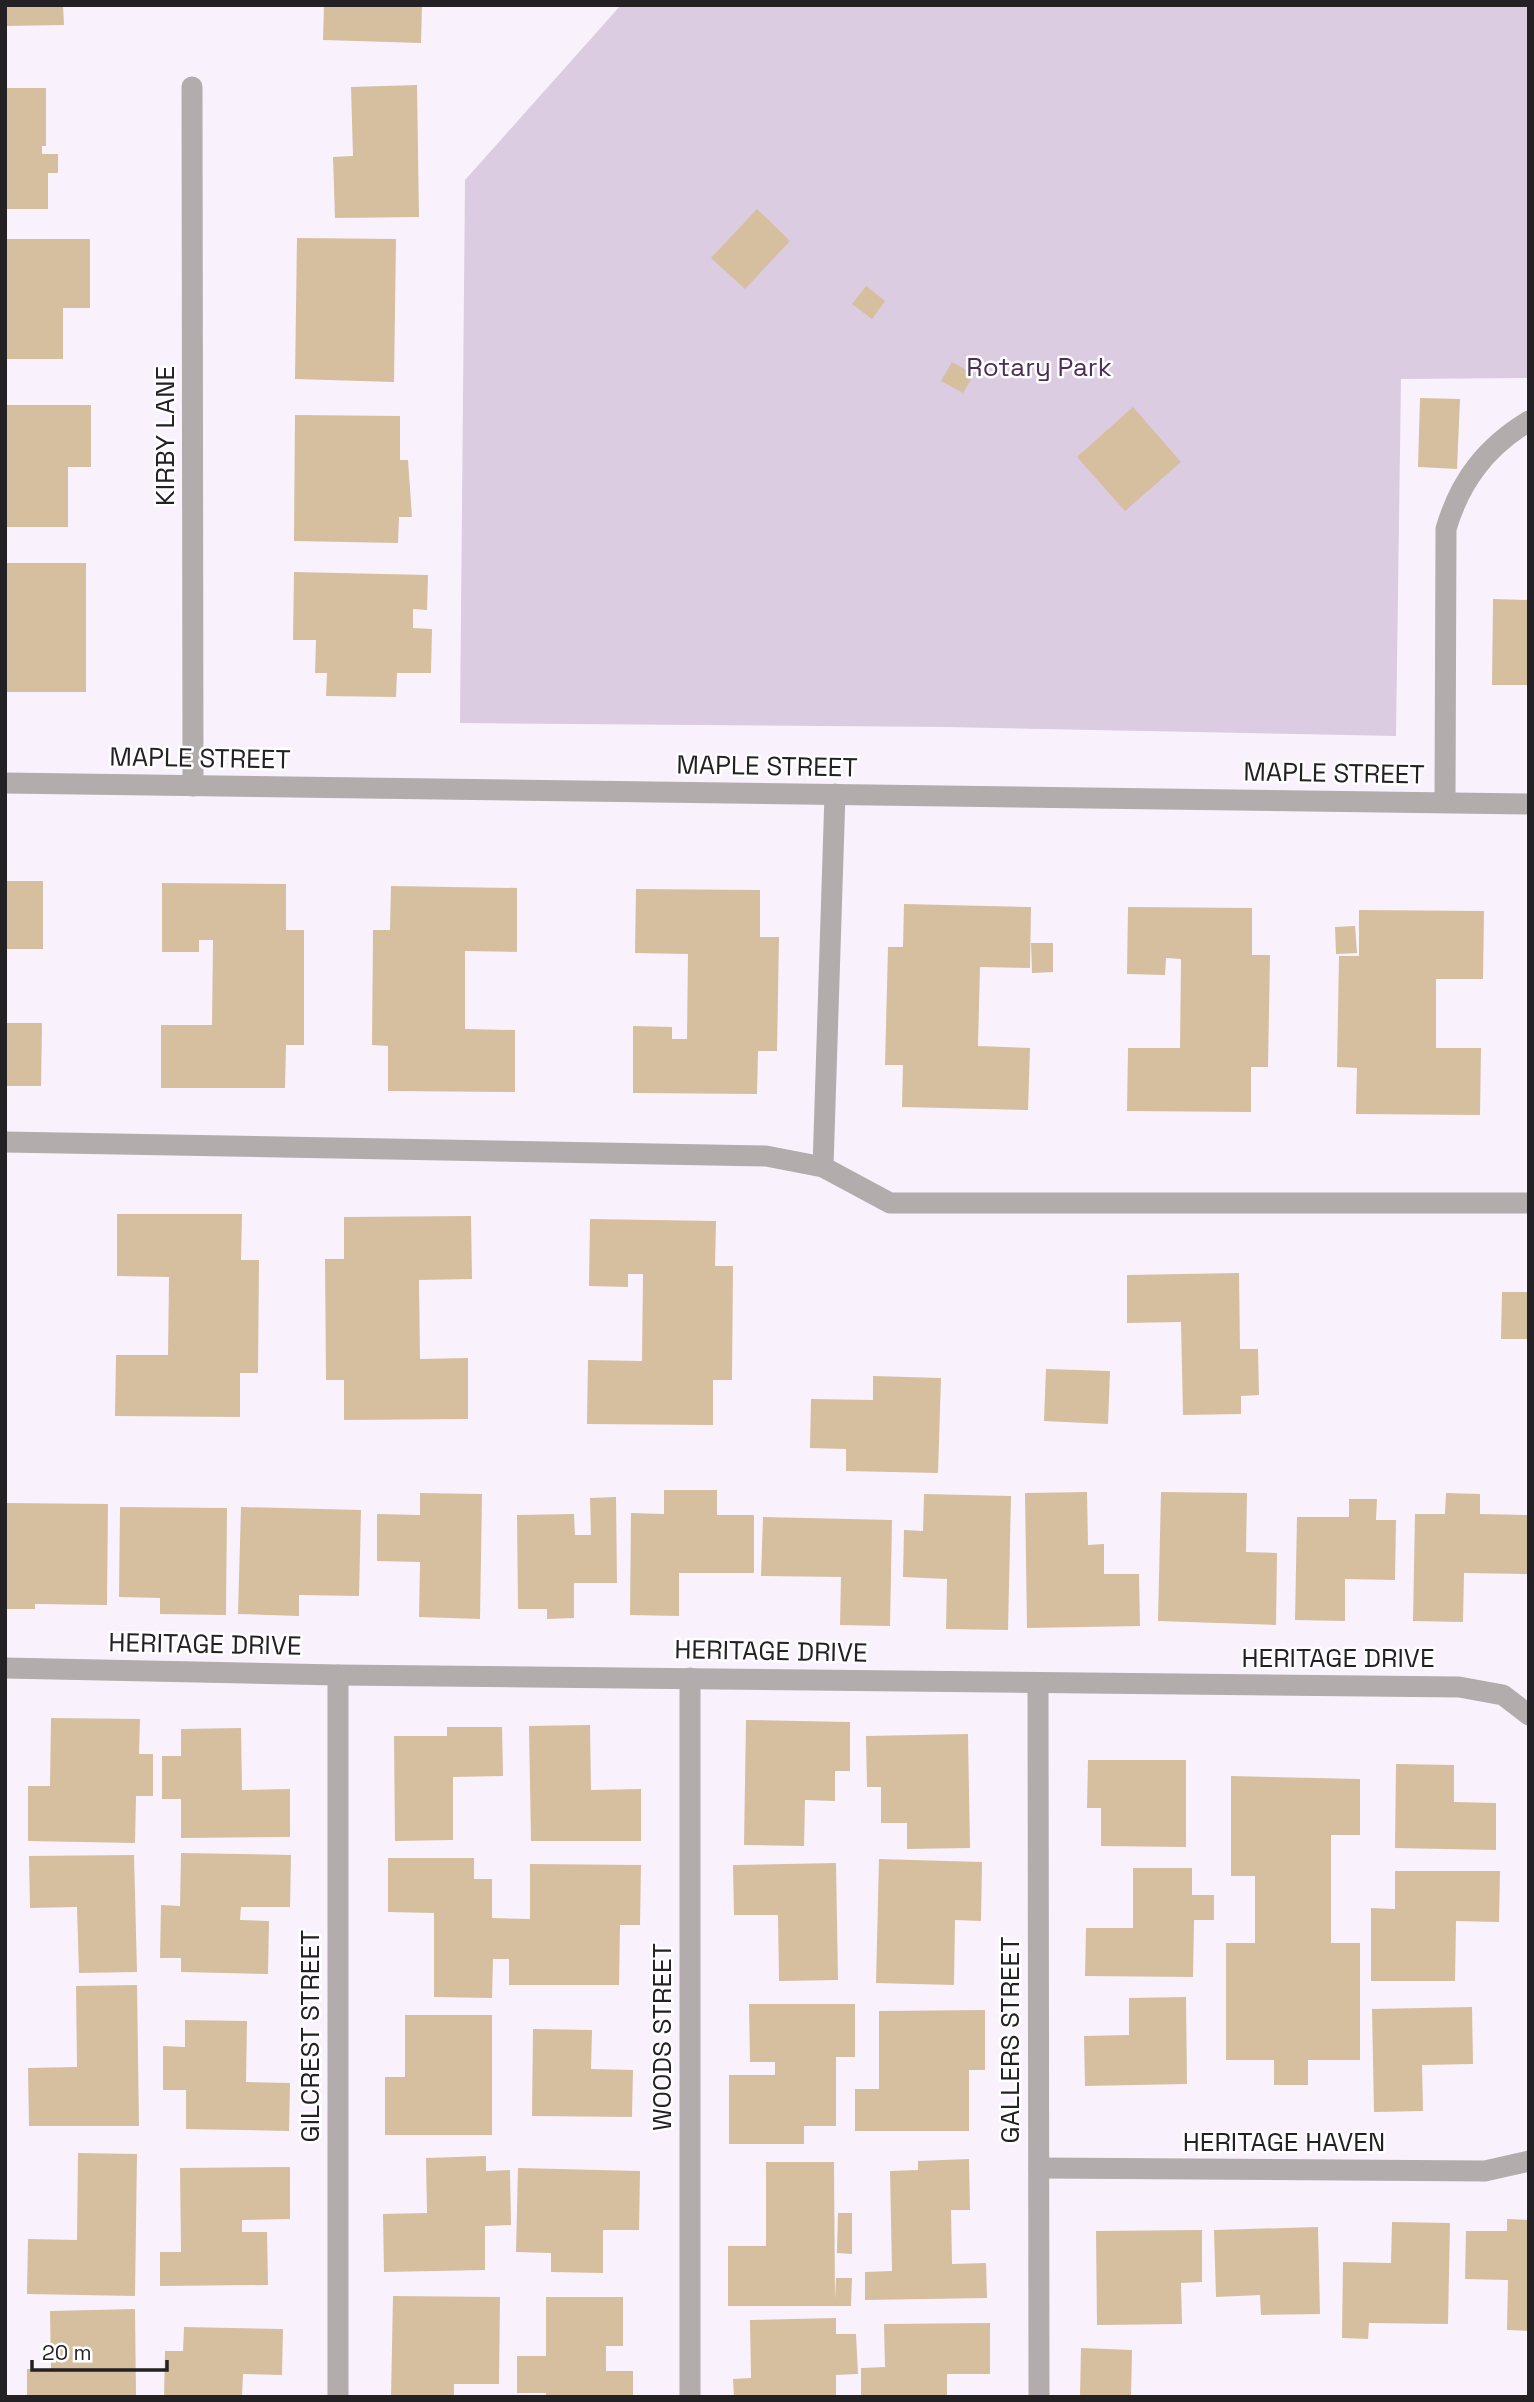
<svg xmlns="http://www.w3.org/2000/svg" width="1534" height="2402" viewBox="0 0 1534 2402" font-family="'Space Grotesk',sans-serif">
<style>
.green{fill:#dbcce1}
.building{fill:#d6bf9f}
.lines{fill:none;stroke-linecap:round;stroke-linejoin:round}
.minor{stroke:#b2acac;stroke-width:21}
.labels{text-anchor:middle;stroke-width:5;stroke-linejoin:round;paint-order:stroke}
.park-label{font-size:26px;fill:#4d2e58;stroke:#fff}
.street-label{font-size:26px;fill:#242125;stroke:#fff}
</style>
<rect width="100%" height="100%" fill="#f9f2fc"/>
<polygon class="green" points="621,5 1529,5 1529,378 1401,379 1396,736 946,727 460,723 465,180"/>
<g class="building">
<polygon points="5,5 63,5 64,25 5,26"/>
<polygon points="324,5 422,5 421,43 323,40"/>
<polygon points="417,85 419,217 335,218 333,157 353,156 351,87"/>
<polygon points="5,88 46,88 46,146 42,146 42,154 58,154 58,173 48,173 48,209 5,209"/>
<polygon points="757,209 790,241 745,289 711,258"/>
<polygon points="297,238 396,239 394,382 295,379"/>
<polygon points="5,239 90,239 90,308 63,308 63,359 5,359"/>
<polygon points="866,286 885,301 872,319 852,304"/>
<polygon points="952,362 974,374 963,393 941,381"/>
<polygon points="1420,398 1460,399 1457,469 1418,467"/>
<polygon points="5,405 91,405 91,467 68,467 68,527 5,527"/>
<polygon points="1133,407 1181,462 1125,511 1077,457"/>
<polygon points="295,415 400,416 400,460 408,460 412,517 399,517 398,543 294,541"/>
<rect x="5" y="563" width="81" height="129"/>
<polygon points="294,572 428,575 427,610 413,609 413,628 432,629 431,673 397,673 396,697 326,696 327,673 315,673 316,640 293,640"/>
<polygon points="1493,599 1529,600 1529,685 1492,685"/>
<polygon points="5,881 43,881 43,949 6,949"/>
<polygon points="162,883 286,884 286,930 304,930 304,1045 286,1045 285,1088 161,1088 161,1025 212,1025 213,940 199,940 199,952 162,952"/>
<polygon points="391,886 517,888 517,952 465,951 465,1029 515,1030 515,1092 388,1091 388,1046 372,1045 373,930 390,930"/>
<polygon points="636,889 760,890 760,937 779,937 777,1051 758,1051 757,1094 633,1093 633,1026 672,1027 672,1039 687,1039 688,954 635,953"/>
<polygon points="904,904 1031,907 1030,968 980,967 978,1046 1030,1048 1028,1110 902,1107 903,1065 885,1065 888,947 903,947"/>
<polygon points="1128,907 1252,908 1252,955 1270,955 1268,1067 1251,1067 1251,1112 1127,1111 1128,1048 1180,1048 1181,959 1166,958 1165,975 1127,974"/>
<polygon points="1359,910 1484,911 1483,979 1436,979 1436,1048 1481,1048 1480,1115 1356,1114 1357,1068 1337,1067 1339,956 1359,956"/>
<polygon points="1355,926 1357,953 1336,954 1335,927"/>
<polygon points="1031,943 1053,943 1053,972 1032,973"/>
<polygon points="5,1023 42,1023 41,1086 5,1086"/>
<polygon points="117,1214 242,1214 241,1260 259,1260 258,1373 240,1373 240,1417 115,1416 116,1355 168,1355 169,1277 117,1276"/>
<polygon points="471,1216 472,1279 419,1280 420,1359 468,1358 468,1419 344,1420 344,1380 326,1380 325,1259 344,1259 344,1217"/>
<polygon points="590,1219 716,1221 715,1266 733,1266 732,1380 713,1380 713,1425 587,1424 588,1360 642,1361 643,1274 628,1274 628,1287 589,1286"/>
<polygon points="1239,1273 1240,1349 1258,1349 1259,1395 1241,1396 1241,1414 1183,1415 1181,1322 1127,1323 1127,1275"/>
<polygon points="1502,1292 1529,1292 1529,1339 1501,1339"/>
<polygon points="1046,1369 1110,1371 1108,1424 1044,1421"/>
<polygon points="873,1376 941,1378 938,1473 846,1471 846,1449 810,1448 811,1399 873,1400"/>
<polygon points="664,1490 717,1490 717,1515 754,1515 754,1573 679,1573 679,1616 630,1615 631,1513 664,1514"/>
<polygon points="1087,1492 1088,1545 1104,1544 1104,1574 1139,1574 1140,1626 1027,1628 1025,1493"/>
<polygon points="1161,1492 1247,1493 1246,1552 1277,1553 1276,1625 1158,1621"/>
<polygon points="420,1493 482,1494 480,1619 419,1617 420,1562 377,1561 377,1514 420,1515"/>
<polygon points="1446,1493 1480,1494 1480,1514 1529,1515 1529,1574 1464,1573 1463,1622 1413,1621 1415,1514 1445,1514"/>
<polygon points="924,1494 1011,1496 1008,1630 946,1629 947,1579 903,1577 904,1530 923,1531"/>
<polygon points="616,1497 617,1583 574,1583 574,1618 547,1619 547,1609 518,1609 517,1515 574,1514 575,1535 591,1535 590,1498"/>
<polygon points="1349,1499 1377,1499 1376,1520 1396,1520 1395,1580 1345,1579 1345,1621 1295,1620 1297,1517 1349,1517"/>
<polygon points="5,1503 108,1504 107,1605 35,1604 35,1609 5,1609"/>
<polygon points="120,1507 227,1508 226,1615 160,1614 160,1598 119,1597"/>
<polygon points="241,1507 361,1510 359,1596 299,1595 299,1616 238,1614"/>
<polygon points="763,1517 892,1520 890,1626 840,1625 841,1577 761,1576"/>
<polygon points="51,1718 140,1719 139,1754 153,1754 153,1796 136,1796 135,1843 28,1841 28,1786 50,1786"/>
<polygon points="746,1720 850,1722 850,1771 835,1771 835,1801 805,1800 804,1846 744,1845"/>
<polygon points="590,1725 591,1790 641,1789 641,1841 531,1841 529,1726"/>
<polygon points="447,1727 502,1727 503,1776 453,1777 453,1840 395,1841 394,1736 447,1736"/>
<polygon points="241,1728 242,1790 290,1789 290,1837 181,1838 181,1799 162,1799 162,1756 181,1756 181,1729"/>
<polygon points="968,1734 970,1848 907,1849 907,1823 881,1823 881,1787 867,1787 866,1736"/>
<polygon points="1088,1760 1186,1760 1186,1847 1101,1846 1101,1808 1087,1808"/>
<polygon points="1396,1764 1454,1765 1454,1802 1496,1803 1496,1850 1395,1848"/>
<polygon points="1231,1776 1360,1779 1360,1835 1331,1835 1331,1943 1360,1943 1360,2060 1308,2060 1308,2085 1274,2085 1274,2060 1226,2060 1226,1943 1255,1943 1255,1876 1231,1876"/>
<polygon points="181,1853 291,1855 290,1907 241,1907 240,1920 269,1921 268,1974 181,1972 181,1958 160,1958 161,1905 180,1906"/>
<polygon points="134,1855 137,1972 79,1973 77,1907 30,1908 29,1856"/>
<polygon points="388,1858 474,1858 474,1879 492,1879 492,1918 530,1919 530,1864 641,1865 640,1925 620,1925 619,1985 509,1985 509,1959 493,1959 492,1998 434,1997 434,1913 388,1912"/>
<polygon points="879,1859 982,1862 981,1921 955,1920 954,1985 876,1983"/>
<polygon points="836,1863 838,1980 779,1981 778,1915 734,1915 733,1865"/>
<polygon points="1133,1868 1192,1868 1192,1895 1214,1895 1214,1920 1194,1920 1193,1977 1085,1976 1086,1928 1133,1928"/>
<polygon points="1395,1871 1500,1871 1499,1922 1456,1921 1455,1981 1371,1981 1371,1908 1395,1909"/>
<polygon points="137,1985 139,2126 29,2126 28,2068 77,2067 76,1986"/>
<polygon points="1186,1997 1187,2084 1085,2086 1084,2036 1129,2035 1129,1998"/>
<polygon points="749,2004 855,2004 855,2057 836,2057 836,2126 804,2126 804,2144 729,2144 729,2075 775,2075 775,2062 750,2062"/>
<polygon points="1472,2007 1473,2064 1422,2065 1423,2111 1374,2112 1372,2009"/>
<polygon points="985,2010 985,2070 969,2070 969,2131 855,2131 855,2089 879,2089 879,2011"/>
<polygon points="405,2015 492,2015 492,2135 385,2135 385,2077 405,2077"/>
<polygon points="185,2020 247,2021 246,2082 290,2083 289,2131 186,2129 186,2090 163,2090 163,2046 185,2047"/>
<polygon points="533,2029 592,2030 591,2069 633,2070 632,2117 532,2116"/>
<polygon points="78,2153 137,2154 135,2296 27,2294 28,2239 77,2240"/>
<polygon points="486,2156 486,2171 510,2170 511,2225 485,2226 485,2270 384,2272 383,2214 427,2213 426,2158"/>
<polygon points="969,2159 970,2210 951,2210 952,2264 986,2263 987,2298 865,2300 865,2272 892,2271 890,2171 918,2170 918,2161"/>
<polygon points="766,2162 834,2162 835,2300 836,2278 852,2278 851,2306 728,2306 728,2246 766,2246"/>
<polygon points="290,2167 290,2219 242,2220 242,2232 267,2232 268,2285 160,2286 160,2252 181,2252 180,2168"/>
<polygon points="518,2168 640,2171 639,2230 603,2230 603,2273 551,2272 551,2253 516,2252"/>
<polygon points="838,2213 852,2213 852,2254 837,2253"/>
<polygon points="1507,2219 1529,2220 1529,2331 1507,2330 1508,2280 1465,2279 1466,2231 1507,2231"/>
<polygon points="1392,2222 1450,2223 1448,2324 1369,2323 1368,2339 1342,2338 1343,2262 1391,2263"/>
<polygon points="1318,2227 1320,2314 1261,2315 1260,2295 1216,2297 1214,2230"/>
<polygon points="1202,2230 1202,2282 1181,2283 1182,2324 1097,2325 1096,2231"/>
<polygon points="393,2296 500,2297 499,2384 454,2384 454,2397 391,2397"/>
<polygon points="546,2297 623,2297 623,2346 606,2346 606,2371 633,2371 633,2397 546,2397 546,2393 517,2393 517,2356 546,2356"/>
<polygon points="135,2309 136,2397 27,2397 27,2369 51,2369 50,2311"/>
<polygon points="836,2318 836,2334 856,2334 858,2374 836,2375 836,2397 734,2397 733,2379 751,2378 750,2320"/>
<polygon points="990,2323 990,2374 947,2374 947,2397 861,2397 861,2368 885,2367 884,2324"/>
<polygon points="184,2327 283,2329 282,2375 243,2374 242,2397 164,2397 165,2351 183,2351"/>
<polygon points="1081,2348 1132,2350 1131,2397 1080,2397"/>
</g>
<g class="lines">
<g class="minor">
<polyline points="192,87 193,786"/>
<polyline points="5,783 1529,804"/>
<polyline points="835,794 823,1167 890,1203 1529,1203"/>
<path d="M1445,802L1446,529C1460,481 1486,447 1529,421"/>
<polyline points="5,1142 766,1156 823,1167"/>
<polyline points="5,1668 338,1675 1459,1687 1503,1695 1529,1715"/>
<polyline points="338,1675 338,2397"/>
<polyline points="690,1678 690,2397"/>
<polyline points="1038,1684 1039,2397"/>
<polyline points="1039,2168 1485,2171 1529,2161"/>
</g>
</g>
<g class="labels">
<g class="park-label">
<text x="1039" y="376">Rotary Park</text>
</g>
<g class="street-label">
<text transform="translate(165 436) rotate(-90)" y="9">KIRBY LANE</text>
<text transform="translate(200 758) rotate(1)" y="9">MAPLE STREET</text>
<text transform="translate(767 766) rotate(1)" y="9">MAPLE STREET</text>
<text transform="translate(1334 773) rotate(1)" y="9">MAPLE STREET</text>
<text transform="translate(205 1644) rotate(1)" y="9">HERITAGE DRIVE</text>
<text transform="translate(771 1651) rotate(1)" y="9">HERITAGE DRIVE</text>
<text x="1338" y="1667">HERITAGE DRIVE</text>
<text transform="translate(310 2036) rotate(-90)" y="9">GILCREST STREET</text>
<text transform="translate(662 2037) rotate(-90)" y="9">WOODS STREET</text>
<text transform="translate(1010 2040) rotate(-90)" y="9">GALLERS STREET</text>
<text x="1284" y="2151">HERITAGE HAVEN</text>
</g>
</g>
<rect width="1534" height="2402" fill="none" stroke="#242125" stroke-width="14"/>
<path d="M32 2360v10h135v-10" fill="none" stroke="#242125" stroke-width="3.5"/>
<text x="42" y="2360" font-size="21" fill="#242125" stroke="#ffffff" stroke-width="5" paint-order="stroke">20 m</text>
</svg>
